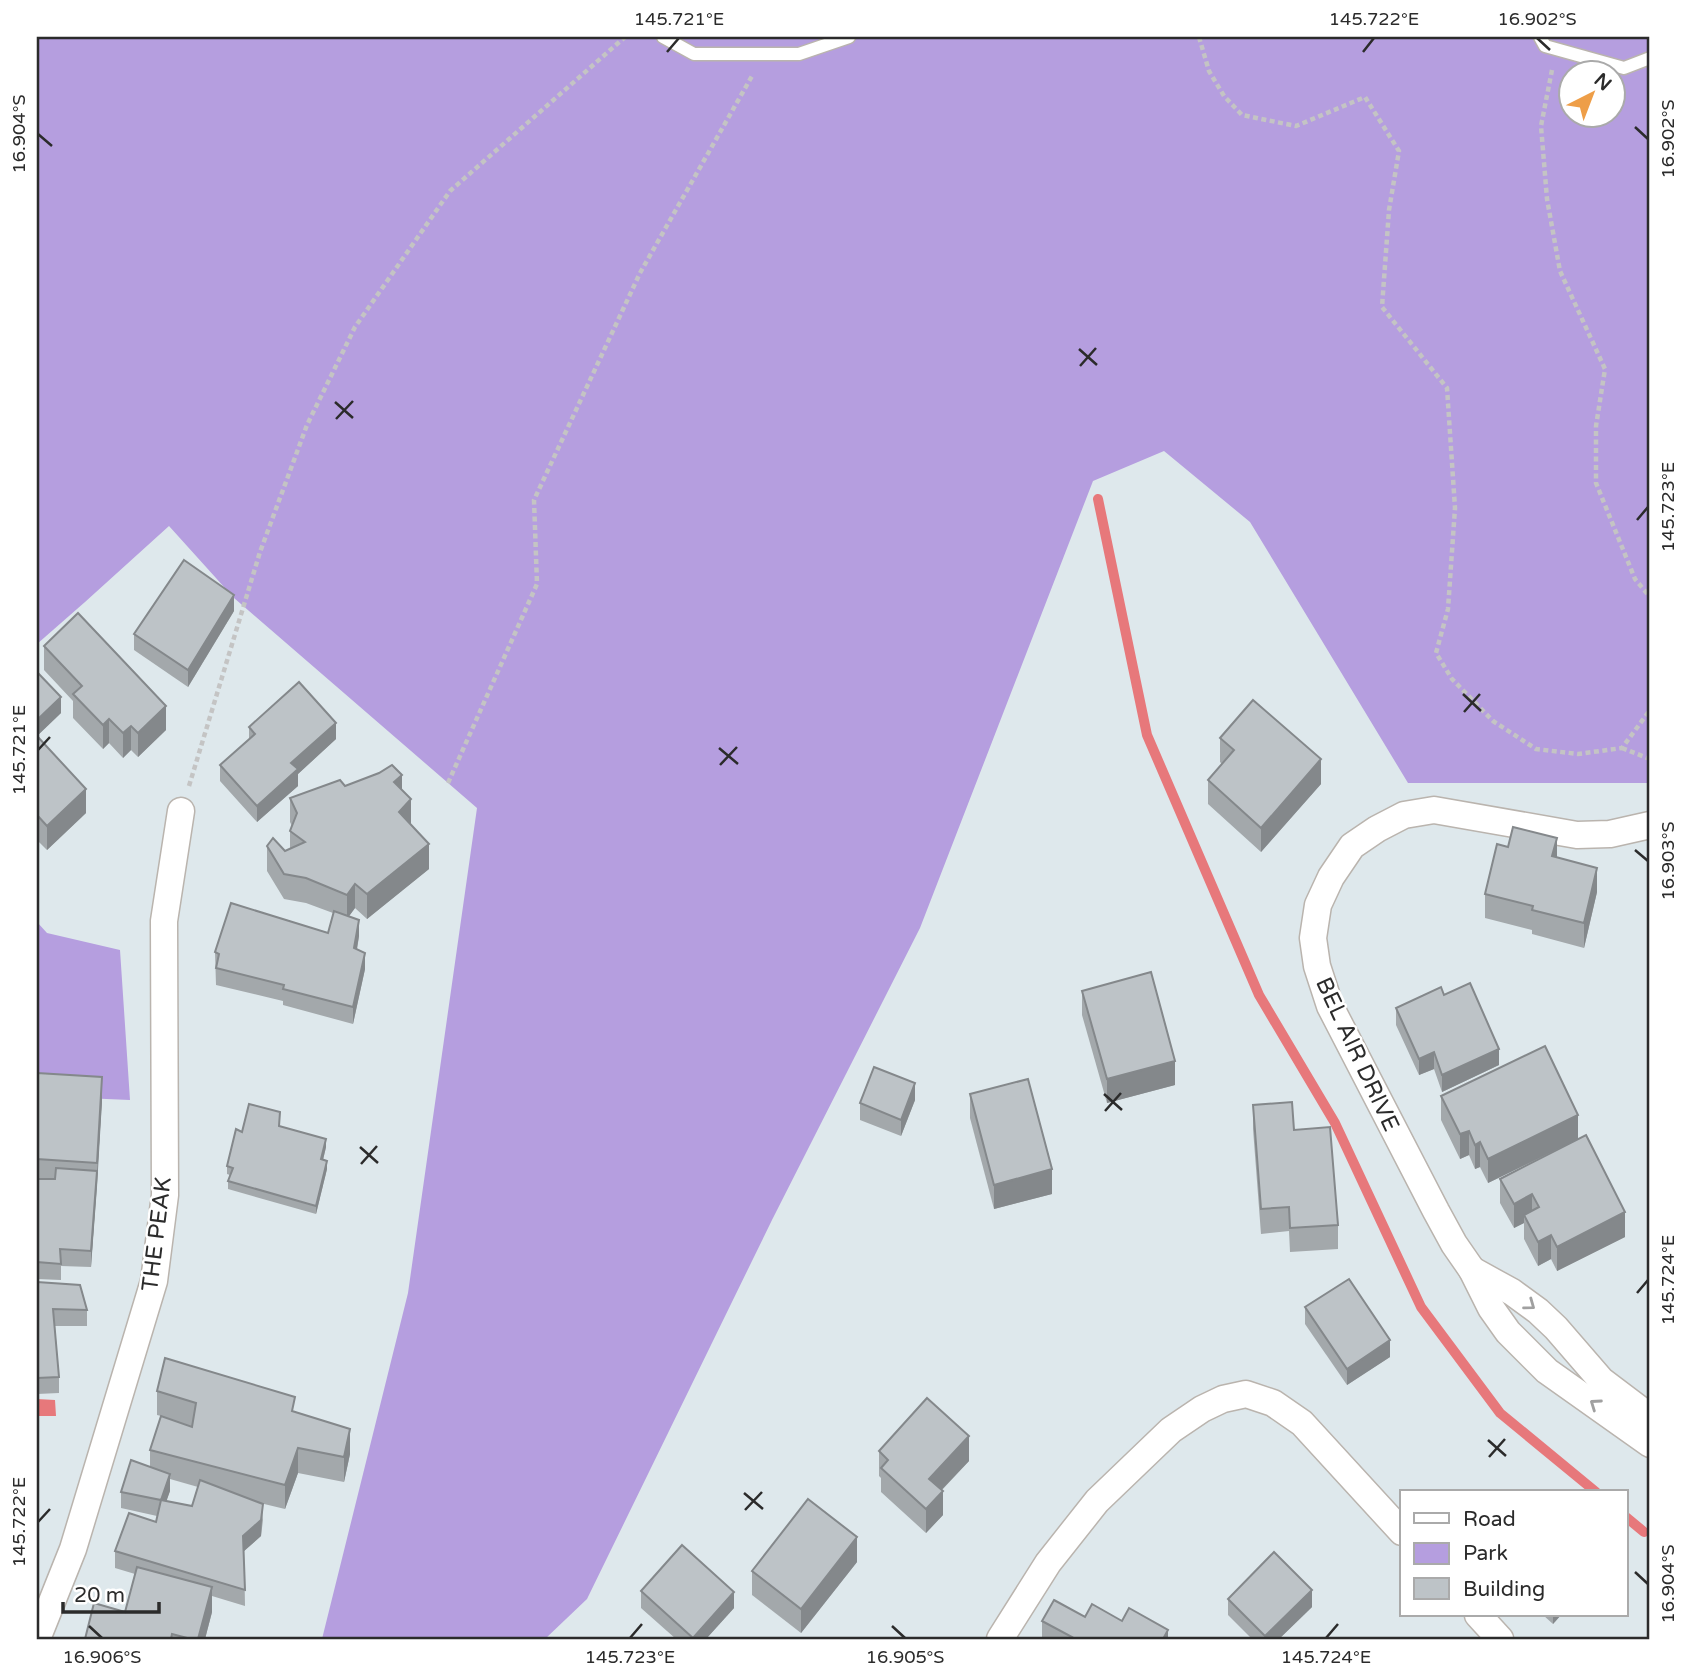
<svg xmlns="http://www.w3.org/2000/svg" width="1687" height="1676" viewBox="0 0 1687 1676" font-family="'Varela Round',sans-serif">
<style>
.green{fill:#b59edf;fill-rule:evenodd}
.water{fill:#e7787b}
.lines{fill:none;stroke-linecap:round;stroke-linejoin:round}
.stream{stroke:#e7787b;stroke-width:10}
.lane-casing{stroke:#bab4ae;stroke-width:15}
.street-casing{stroke:#bab4ae;stroke-width:29}
.path{stroke:#c4c4c4;stroke-width:4.5;stroke-dasharray:5 3.5;stroke-linecap:butt}
.lane{stroke:#fff;stroke-width:12}
.street{stroke:#fff;stroke-width:26}
.wall{fill:#a3a8ab;fill-rule:evenodd}
.shaded-wall{fill:#84888b}
.building{fill:#bdc3c7;stroke:#84888b;stroke-width:2}
.oneway{stroke:#a0a0a0}
.ticks{fill:none;stroke:#2b2b2b;stroke-width:2.5}
.labels{text-anchor:middle;stroke-width:5;stroke-linejoin:round;paint-order:stroke}
.street-label{font-size:23px;fill:#2b2b2b;stroke:#fff}
.neatline{fill:none;stroke:#2b2b2b;stroke-width:2.5}
.ticks-label{font-size:18px;text-anchor:middle;fill:#2b2b2b}
</style>
<rect width="100%" height="100%" fill="#dee8ec"/>
<g class="green">
<path d="M37,37H1650V783H1408L1250,522L1164,451L1093,481L920,928L772,1220L587,1599L545,1639H322L408,1293L477,808L234,598L169,526L85,602L37,644ZM1572,74H1614V116H1572Z"/>
<polygon points="37,922 47,933 120,950 130,1100 37,1096"/>
</g>
<polygon class="water" points="37,1399 55,1400 56,1416 37,1416"/>
<g class="lines">
<g class="stream">
<polyline points="1098,499 1147,735 1259,995 1335,1123 1421,1307 1500,1413 1596,1492"/>
<polyline points="1626,1517 1644,1532"/>
</g>
<g class="lane-casing">
<g id="lane">
<polyline points="663,37 694,54 799,54 849,37"/>
<polyline points="1540,37 1545,46 1624,68 1650,58"/>
</g>
</g>
<g class="street-casing">
<g id="street">
<polyline points="1650,825 1610,834 1577,835 1434,810 1404,815 1377,829 1352,846 1331,877 1318,905 1313,938 1317,966 1330,1006 1436,1211 1454,1244 1472,1270 1491,1308 1508,1332 1547,1371 1650,1444"/>
<polyline points="1472,1270 1512,1292 1538,1311 1556,1328 1601,1380 1650,1417"/>
<polyline points="1478,1615 1500,1639"/>
<polyline points="37,1639 73,1549 154,1281 165,1195 164,921 181,811"/>
<polyline points="1000,1639 1048,1563 1097,1501 1171,1430 1202,1409 1223,1399 1246,1394 1273,1403 1302,1423 1402,1532"/>
</g>
</g>
<g class="path">
<polyline points="1199,37 1209,71 1224,96 1242,115 1296,126 1365,97 1399,151 1389,210 1382,307 1447,388 1455,508 1448,609 1436,653 1452,679 1493,721 1536,749 1578,754 1622,748 1650,710"/>
<polyline points="1552,70 1541,126 1547,199 1560,271 1605,369 1596,426 1596,483 1635,579 1650,597"/>
<polyline points="1622,748 1650,759"/>
<polyline points="448,783 537,584 534,500 640,273 752,76"/>
<polyline points="189,786 260,552 307,425 355,327 450,191 625,37"/>
</g>
<use href="#lane" class="lane"/>
<use href="#street" class="street"/>
</g>
<g class="wall">
<polygon points="234,611 188,687 134,650 134,634"/>
<polygon points="44,646 166,730 138,757 131,750 123,758 109,743 103,749 73,718 73,701 44,670"/>
<polygon points="37,672 61,713 37,736 86,813 47,850 37,840"/>
<polygon points="249,727 336,739 298,774 298,786 257,822 220,781 220,765 249,739"/>
<polygon points="1220,738 1321,784 1261,852 1208,804 1208,780 1222,764 1220,762"/>
<polygon points="345,786 402,790 411,824 411,825 429,869 367,919 355,908 349,916 359,936 357,950 365,969 353,1024 283,1005 283,1001 216,985 215,952 328,933 333,913 306,903 284,899 267,871 267,846 285,851 290,849 290,831 292,826 290,822 290,798"/>
<polygon points="1557,857 1597,892 1584,948 1532,934 1532,930 1485,918 1485,894"/>
<polygon points="1082,991 1175,1085 1107,1103 1082,1015"/>
<polygon points="1444,995 1499,1065 1442,1092 1434,1069 1419,1075 1396,1025 1396,1008"/>
<polygon points="37,1073 102,1101 91,1267 61,1266 61,1280 37,1279"/>
<polygon points="970,1094 1052,1194 994,1209 970,1118"/>
<polygon points="1441,1096 1578,1139 1625,1237 1557,1271 1551,1259 1538,1266 1524,1239 1524,1223 1514,1228 1500,1203 1500,1179 1566,1145 1488,1183 1480,1167 1475,1169 1469,1155 1460,1159 1441,1120"/>
<polygon points="915,1100 901,1136 860,1120 860,1103"/>
<polygon points="1253,1105 1294,1130 1338,1225 1338,1249 1290,1252 1289,1231 1261,1234 1253,1129"/>
<polygon points="280,1126 326,1147 323,1160 327,1169 316,1214 228,1189 228,1181 230,1175 227,1174 227,1166 242,1132"/>
<polygon points="37,1282 87,1310 87,1326 55,1326 59,1377 59,1393 37,1394"/>
<polygon points="1305,1307 1390,1357 1347,1385 1305,1324"/>
<path d="M157,1391L295,1411L350,1454L344,1482L298,1473L285,1509L260,1503L263,1520L261,1536L244,1551L245,1606L212,1596V1612L205,1639H85L125,1612L135,1574L115,1568V1551L156,1522L157,1516L121,1508V1492L150,1467V1450L161,1416L157,1415ZM170,1479L198,1487L192,1506L166,1501L170,1491Z"/>
<polygon points="879,1451 969,1461 942,1490 943,1515 926,1533 881,1492 881,1478 879,1476"/>
<polygon points="857,1562 801,1633 752,1595 752,1571"/>
<polygon points="641,1591 734,1608 706,1639 676,1639 641,1608"/>
<polygon points="1228,1599 1312,1607 1279,1639 1252,1639 1228,1615"/>
<polygon points="1543,1615 1561,1615 1553,1624"/>
<polygon points="1085,1617 1122,1621 1168,1639 1042,1639 1042,1621"/>
</g>
<g class="shaded-wall">
<polygon points="234,595 234,611 188,687 188,670"/>
<polygon points="61,697 61,713 37,736 37,720"/>
<polygon points="166,706 166,730 138,757 138,733"/>
<polygon points="109,719 109,743 103,749 103,725"/>
<polygon points="336,723 336,739 298,774 298,786 257,822 257,806 291,763"/>
<polygon points="131,726 131,750 123,758 123,733"/>
<polygon points="1321,759 1321,784 1261,852 1261,828"/>
<polygon points="402,775 402,800 394,782"/>
<polygon points="86,789 86,813 47,850 47,826"/>
<polygon points="411,799 411,824 399,836 399,812"/>
<polygon points="1557,838 1557,862 1552,856"/>
<polygon points="429,844 429,869 367,919 367,894"/>
<polygon points="1597,868 1597,892 1584,948 1584,923"/>
<polygon points="355,884 355,908 347,919 347,895"/>
<polygon points="359,920 359,936 354,965 354,948"/>
<polygon points="365,953 365,969 353,1024 353,1007"/>
<polygon points="1499,1049 1499,1065 1442,1092 1442,1075"/>
<polygon points="1434,1052 1434,1069 1419,1075 1419,1059"/>
<polygon points="1175,1061 1175,1085 1107,1103 1107,1079"/>
<polygon points="102,1077 102,1101 97,1187 91,1267 91,1251 97,1171"/>
<polygon points="915,1083 915,1100 901,1136 901,1120"/>
<polygon points="1578,1115 1578,1139 1488,1183 1488,1159"/>
<polygon points="1469,1131 1469,1155 1460,1159 1460,1134"/>
<polygon points="326,1139 326,1147 321,1168 321,1159"/>
<polygon points="1480,1142 1480,1167 1475,1169 1475,1145"/>
<polygon points="327,1161 327,1169 316,1214 316,1206"/>
<polygon points="1052,1169 1052,1194 994,1209 994,1185"/>
<polygon points="1532,1194 1532,1219 1524,1215 1524,1223 1514,1228 1514,1204"/>
<polygon points="1625,1212 1625,1237 1557,1271 1557,1247"/>
<polygon points="1551,1235 1551,1259 1538,1266 1538,1242"/>
<polygon points="1390,1340 1390,1357 1347,1385 1347,1369"/>
<polygon points="350,1429 350,1454 344,1482 344,1457"/>
<polygon points="969,1436 969,1461 929,1503 929,1479"/>
<polygon points="298,1448 298,1473 285,1509 285,1485"/>
<polygon points="170,1474 170,1491 161,1517 161,1500"/>
<polygon points="943,1491 943,1515 926,1533 926,1509"/>
<polygon points="263,1504 261,1536 243,1552 243,1536"/>
<polygon points="857,1537 857,1562 801,1633 801,1609"/>
<polygon points="212,1587 212,1612 205,1639 198,1639"/>
<polygon points="1312,1590 1312,1607 1279,1639 1265,1639 1265,1636"/>
<polygon points="734,1592 734,1608 706,1639 693,1639 693,1638"/>
<polygon points="1553,1615 1561,1615 1553,1624"/>
<polygon points="1168,1630 1168,1639 1163,1639"/>
</g>
<g class="building">
<polygon points="184,560 234,595 188,670 134,634"/>
<polygon points="78,613 166,706 138,733 131,726 123,733 109,719 103,725 73,694 82,686 44,646"/>
<polygon points="37,672 61,697 37,720"/>
<polygon points="299,682 336,723 291,763 298,769 257,806 220,765 255,734 249,727"/>
<polygon points="1253,700 1321,759 1261,828 1208,780 1234,750 1220,738"/>
<polygon points="37,736 86,789 47,826 37,815"/>
<polygon points="392,765 402,775 394,782 411,799 399,812 429,844 367,894 355,884 347,895 306,878 284,874 267,846 273,838 285,851 305,842 290,831 297,813 290,798 340,780 345,786 379,773"/>
<polygon points="1513,827 1557,838 1552,856 1597,868 1584,923 1532,910 1533,906 1485,894 1497,844 1508,847"/>
<polygon points="231,903 328,933 334,911 359,920 354,948 365,953 353,1007 283,989 284,985 216,968 219,954 215,952"/>
<polygon points="1151,972 1175,1061 1107,1079 1082,991"/>
<polygon points="1470,983 1499,1049 1442,1075 1434,1052 1419,1059 1396,1008 1441,987 1444,995"/>
<polygon points="1545,1046 1578,1115 1488,1159 1480,1142 1475,1145 1469,1131 1460,1134 1441,1096"/>
<polygon points="874,1067 915,1083 901,1120 860,1103"/>
<polygon points="37,1073 102,1077 97,1163 37,1159"/>
<polygon points="1028,1079 1052,1169 994,1185 970,1094"/>
<polygon points="1292,1102 1294,1130 1330,1127 1338,1225 1290,1228 1289,1207 1261,1209 1253,1105"/>
<polygon points="249,1104 280,1112 279,1126 326,1139 321,1159 327,1161 316,1206 228,1181 233,1168 227,1166 236,1129 242,1132"/>
<polygon points="1586,1135 1625,1212 1557,1247 1551,1235 1538,1242 1524,1215 1539,1207 1532,1194 1514,1204 1500,1179"/>
<polygon points="56,1168 97,1171 91,1251 60,1249 61,1264 37,1262 37,1179 55,1179"/>
<polygon points="1349,1279 1390,1340 1347,1369 1305,1307"/>
<polygon points="37,1282 80,1285 87,1310 53,1309 59,1377 37,1378"/>
<polygon points="165,1358 295,1397 292,1411 350,1429 344,1457 298,1448 285,1485 150,1450 161,1416 192,1427 196,1403 157,1391"/>
<polygon points="927,1398 969,1436 929,1479 943,1491 926,1509 881,1468 888,1460 879,1451"/>
<polygon points="131,1460 170,1474 161,1500 121,1492"/>
<polygon points="200,1480 263,1504 261,1520 243,1536 245,1590 115,1551 129,1513 156,1522 161,1500 192,1506"/>
<polygon points="808,1499 857,1537 801,1609 752,1571"/>
<polygon points="682,1545 734,1592 693,1638 641,1591"/>
<polygon points="1274,1552 1312,1590 1265,1636 1228,1599"/>
<polygon points="137,1567 212,1587 198,1639 191,1639 172,1634 171,1639 85,1639 94,1603 125,1612"/>
<polygon points="1054,1600 1085,1617 1092,1604 1122,1621 1129,1608 1168,1630 1163,1639 1070,1639 1072,1637 1042,1621"/>
</g>
<defs><path id="oneway-chevron" d="M-2-3.5L2.5 0L-2 3.5" fill="none" stroke-width="1.6" stroke-linecap="round" stroke-linejoin="round" transform="scale(1.75)"/></defs>
<g class="oneway">
<use href="#oneway-chevron" transform="translate(1530 1305) rotate(36)"/>
<use href="#oneway-chevron" transform="translate(1595 1404) rotate(-145)"/>
</g>
<path class="ticks" d="M1537,38L1550,50M667,52L679,38M1363,52L1374,38M1635,127L1648,139M38,134L52,146M1079,349L1097,365M1080,366L1096,348M335,402L353,418M336,419L353,401M1637,520L1648,507M1463,694L1481,711M1464,712L1480,694M719,748L738,764M38,750L50,737M720,765L737,747M1635,850L1648,861M1104,1094L1122,1110M1105,1111L1121,1093M360,1147L378,1163M361,1164L377,1146M1637,1293L1648,1280M1488,1440L1506,1456M1489,1457L1505,1439M744,1493L763,1509M745,1510L762,1492M38,1522L50,1509M1635,1572L1648,1584M89,1626L102,1638M892,1626L905,1638M630,1638L642,1624M1326,1638L1338,1624"/>
<g class="labels">
<g class="street-label">
<text transform="translate(1358 1054) rotate(65)" y="8">BEL AIR DRIVE</text>
<text transform="translate(156 1234) rotate(-83)" y="8">THE PEAK</text>
</g>
</g>
<rect width="1687" height="1676" fill="none" stroke="#ffffff" stroke-width="77"/>
<rect x="1400" y="1490" width="228" height="126" fill="#ffffff" stroke="#aaaaaa" stroke-width="2"/>
<rect x="1414" y="1513" width="35" height="10" fill="#ffffff" stroke="#aaaaaa" stroke-width="2"/>
<text x="1463" y="1526" font-size="21" fill="#2b2b2b">Road</text>
<rect x="1414" y="1543" width="35" height="21" fill="#b59edf" stroke="#aaaaaa" stroke-width="2"/>
<text x="1463" y="1560" font-size="21" fill="#2b2b2b">Park</text>
<rect x="1414" y="1578" width="35" height="21" fill="#bdc3c7" stroke="#aaaaaa" stroke-width="2"/>
<text x="1463" y="1596" font-size="21" fill="#2b2b2b">Building</text>
<g transform="translate(1592 94) rotate(42)"><circle r="33" fill="#ffffff" stroke="#aaaaaa" stroke-width="2"/>
<path d="M0-5L12 26L0 18L-12 26Z" fill="#ee9e48"/>
<text y="-10" font-size="19" font-weight="bold" text-anchor="middle" fill="#2b2b2b">N</text>
</g>
<path d="M63 1602v10h96v-10" fill="none" stroke="#2b2b2b" stroke-width="3.5"/>
<text x="74" y="1602" font-size="21" fill="#2b2b2b" stroke="#ffffff" stroke-width="5" paint-order="stroke">20 m</text>
<rect x="38" y="38" width="1610" height="1600" class="neatline"/>
<g class="ticks-label">
<text x="679" y="25">145.721°E</text>
<text x="1374" y="25">145.722°E</text>
<text x="1537" y="25">16.902°S</text>
<text transform="translate(19 134) rotate(-90)" y="6">16.904°S</text>
<text transform="translate(1668 139) rotate(-90)" y="6">16.902°S</text>
<text transform="translate(1668 507) rotate(-90)" y="6">145.723°E</text>
<text transform="translate(19 750) rotate(-90)" y="6">145.721°E</text>
<text transform="translate(1668 861) rotate(-90)" y="6">16.903°S</text>
<text transform="translate(1668 1280) rotate(-90)" y="6">145.724°E</text>
<text transform="translate(19 1522) rotate(-90)" y="6">145.722°E</text>
<text transform="translate(1668 1584) rotate(-90)" y="6">16.904°S</text>
<text x="102" y="1663">16.906°S</text>
<text x="630" y="1663">145.723°E</text>
<text x="905" y="1663">16.905°S</text>
<text x="1326" y="1663">145.724°E</text>
</g>
</svg>
